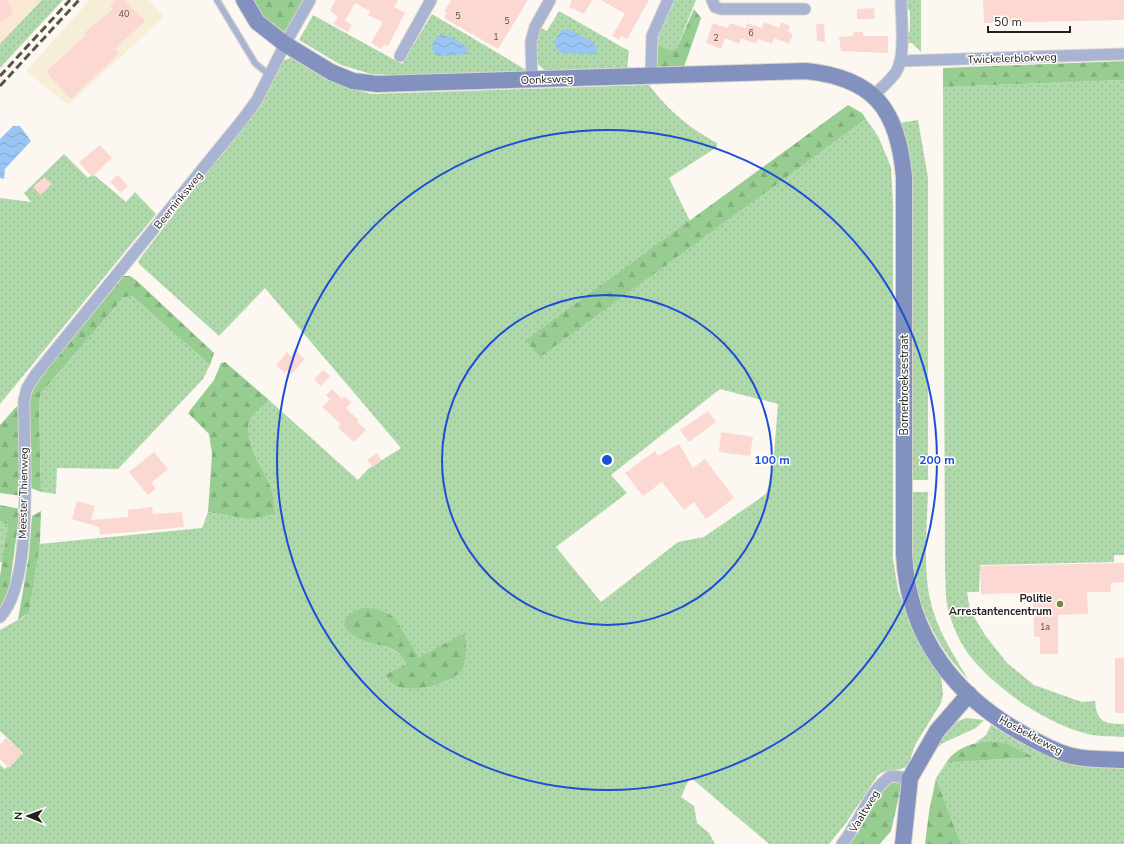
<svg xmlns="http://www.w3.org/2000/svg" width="1124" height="844" viewBox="0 0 1124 844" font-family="'Nunito Sans',sans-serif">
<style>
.commercial{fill:#f7eed8}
.built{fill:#fce9d5}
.grass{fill:url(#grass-dots);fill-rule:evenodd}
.forest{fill:url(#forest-firs)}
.water{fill:url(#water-waves)}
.building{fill:#fbd8d2}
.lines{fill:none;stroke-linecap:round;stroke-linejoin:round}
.lane-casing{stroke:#dad4cf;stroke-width:8}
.street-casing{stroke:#dad4cf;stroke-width:13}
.secondary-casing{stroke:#dad4cf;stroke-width:18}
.lane{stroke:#a9b4d2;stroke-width:5.5}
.street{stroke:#a9b4d2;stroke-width:11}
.secondary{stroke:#8391be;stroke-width:16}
.rail{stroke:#58534e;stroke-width:3;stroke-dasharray:8 4;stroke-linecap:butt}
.ring{fill:none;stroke:#1d4ed8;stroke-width:2}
.poi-dot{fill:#768736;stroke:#fff;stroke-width:1.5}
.labels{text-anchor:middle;stroke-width:3;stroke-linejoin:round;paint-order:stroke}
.number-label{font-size:9px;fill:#5a4d48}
.street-label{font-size:11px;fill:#241f1a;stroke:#fff}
.poi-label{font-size:11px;font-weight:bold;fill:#241f1a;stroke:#fff;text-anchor:end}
.centre{fill:#1d4ed8;stroke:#fff;stroke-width:2}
.ring-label{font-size:12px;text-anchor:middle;font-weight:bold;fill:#1d4ed8;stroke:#fff;stroke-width:3;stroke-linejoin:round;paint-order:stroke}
</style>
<defs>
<pattern id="grass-dots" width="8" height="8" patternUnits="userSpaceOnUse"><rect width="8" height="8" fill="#b0d9ab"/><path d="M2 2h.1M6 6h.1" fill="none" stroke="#97ba93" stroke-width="1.8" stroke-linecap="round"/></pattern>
<pattern id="forest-firs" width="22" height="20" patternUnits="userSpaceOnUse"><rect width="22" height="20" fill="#97cd91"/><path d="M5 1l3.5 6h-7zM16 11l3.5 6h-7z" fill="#82b07c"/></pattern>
<pattern id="water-waves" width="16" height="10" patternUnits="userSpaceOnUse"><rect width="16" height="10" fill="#98c5f3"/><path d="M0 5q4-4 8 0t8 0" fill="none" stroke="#83a9d0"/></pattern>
</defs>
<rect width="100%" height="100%" fill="#fdf7f2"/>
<polygon class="commercial" points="90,0 149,0 164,17 68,105 26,71"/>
<polygon class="built" points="0,0 42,0 0,44"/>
<g class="grass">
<polygon points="42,0 63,0 0,68 0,44"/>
<polygon points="669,0 696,0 677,48 673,51 657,45 661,23"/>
<polygon points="906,0 921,0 921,52 912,43 906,43 905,34 910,31 910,11 906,8"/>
<polygon points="559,11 629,51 627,70 547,73 536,62 536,34 540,27 547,31"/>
<polygon points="432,14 528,71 410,76 371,74 341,65 299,40 313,15 402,64"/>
<path d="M294,57L336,83L371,94L649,85C669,111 688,127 717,143V147L669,178L690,221L527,340L540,356L866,119L878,136L891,167L893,204V559L898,590L913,631L941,676L943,694L941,703L915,745L908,766C898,772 888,768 878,775L846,823L829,844H769L690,777L681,797L694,806L697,823L709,833L715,844H0V765L5,769L23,753L0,731V630L25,616L30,607L39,544L202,528L208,512L247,519L272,493L250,443L247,432L249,421L255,410L269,400L358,480L368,469L401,448L265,288L219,336L139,264L138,261L247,120L276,70L284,60ZM720,389L778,404L773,467L766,494L704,537L678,542L601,602L556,547L627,493L611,475ZM395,618L419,657L465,634L447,681C434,685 408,693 396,686C391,684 388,679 384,675L406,664C401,652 392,649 381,645Z"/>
<path d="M1124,80V555H1114V562L980,565L979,592H967L970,610L985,635L1007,663L1034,685L1082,702L1095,701C1097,722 1104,724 1124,724V737C1112,736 1099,737 1088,734C1047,724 1001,692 974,661C962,648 952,626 948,609C945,597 946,582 945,570L943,87Z"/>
<polygon points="918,120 928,178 928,480 913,480 912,234 899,123"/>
<polygon points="64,154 88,178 93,174 126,202 135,192 156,214 0,404 0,198 31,202 24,193"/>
<polygon points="129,295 132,296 210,365 203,379 118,469 57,468 56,494 41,492 39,403 41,393 124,297"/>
<path d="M913,492H928C927,525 923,567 930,599C936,628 953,654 968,679C938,649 919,610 913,568C910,547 913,515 913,492Z"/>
<polygon points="0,521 8,525 3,562 0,562"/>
<path d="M967,718L984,720L976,728L943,743L925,758C937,742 947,722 967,718Z"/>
<path d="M991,725L1009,735L1060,756L1124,769V844H961L936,778L946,763L1032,757C1013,748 997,738 975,743L986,735Z"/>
</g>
<g class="forest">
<polygon points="249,0 303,0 286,33 259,15"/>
<polygon points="694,9 701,18 684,67 655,67 657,45 673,51 677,48"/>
<polygon points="1124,61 1124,80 943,87 943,68"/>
<polygon points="848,105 862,113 866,119 540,357 526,340"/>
<polygon points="124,276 130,276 136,280 214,353 210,365 132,296 124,297 41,393 39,403 41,492 31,488 29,393 31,388"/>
<path d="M225,362L269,400C262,407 254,410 250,420C241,438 266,473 272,492C274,499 274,507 275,514L247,519L208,512L212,454L209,434L188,413L214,380L221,363Z"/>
<polygon points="17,406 19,412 22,496 0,493 0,425"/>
<polygon points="0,505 20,509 9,591 0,613 0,576 8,525 0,521"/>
<polygon points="41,511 40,541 30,607 28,613 18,620 29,555 32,516"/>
<path d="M365,608C376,608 386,612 395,618L419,657L465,633C466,645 467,656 463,667C455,684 413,693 398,687C392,685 388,679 384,675L406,664C395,636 360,652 344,625C347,613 353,611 365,608Z"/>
<path d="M988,741L1007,744L1033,757L946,763C955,748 972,743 988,741Z"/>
<polygon points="936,778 961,844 925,844 929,812"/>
<polygon points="891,780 902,783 891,831 880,844 849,844 858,833 878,792"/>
</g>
<g class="water">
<polygon points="568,29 591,41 597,47 596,54 562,53 556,48 556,38 562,30"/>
<path d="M438,35C449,34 460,42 468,48V54L437,56L432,49L433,42Z"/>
<polygon points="13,126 20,126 31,141 5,169 4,179 0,178 0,139"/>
</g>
<g class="building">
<polygon points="0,0 7,0 14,14 0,22"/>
<polygon points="116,0 124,0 145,21 115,49 119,53 71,99 46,72 86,35 84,33 113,9 110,6"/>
<polygon points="336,0 398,0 394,7 405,13 388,46 384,44 381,49 371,43 383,22 368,15 370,11 355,3 345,20 352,25 348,32 333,24 338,17 330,10"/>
<polygon points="451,0 528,0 498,49 444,18 447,13 444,12"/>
<polygon points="572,0 592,0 584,14 569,7"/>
<polygon points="601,0 649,0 627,39 621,36 619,40 612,36 625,14"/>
<polygon points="983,0 1124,0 1124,20 984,23"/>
<polygon points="874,8 875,19 857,19 857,9"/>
<polygon points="764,22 779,28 781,22 790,26 788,32 793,34 789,44 774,38 772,44 758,39 756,44 741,38 739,44 725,38 721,49 706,43 713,23 728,28 730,23 745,28 747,23 762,28"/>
<polygon points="816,24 824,24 825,42 817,41"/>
<polygon points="853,32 863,32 863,36 888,36 888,53 841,51 839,37 853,36"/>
<polygon points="100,145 112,158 92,177 79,162"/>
<polygon points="118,175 128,186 121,193 110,182"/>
<polygon points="44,177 52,184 41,195 33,187"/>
<polygon points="295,350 305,359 291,374 287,370 285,373 276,365 287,352 291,356"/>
<polygon points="323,370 330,376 321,386 314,379"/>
<polygon points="332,389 342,399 344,396 351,402 346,408 358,420 357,422 366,430 354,442 338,428 341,424 322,407 330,399 326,395"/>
<polygon points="708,411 716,422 689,442 680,430"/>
<polygon points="721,432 753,437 750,456 719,452"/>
<polygon points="679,444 693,468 705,459 734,498 706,519 694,502 684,510 662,482 643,496 625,473 655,451 658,456"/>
<polygon points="154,452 168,469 151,483 156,489 148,495 129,472"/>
<polygon points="377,453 382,460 373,467 367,460"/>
<polygon points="77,501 95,506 91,520 128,517 128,510 152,507 153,514 182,512 184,527 100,535 99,527 72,519"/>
<polygon points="1124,563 1124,582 1111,583 1111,592 1087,592 1088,614 1058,615 1058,654 1040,654 1040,637 1034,637 1033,593 981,594 980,566"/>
<rect x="1115" y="658" width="9" height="55"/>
<polygon points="6,738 23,753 9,768 0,759 0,745"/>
</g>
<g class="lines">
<g class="lane-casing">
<polyline id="lane" points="217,0 255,63 268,74"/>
</g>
<g class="street-casing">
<g id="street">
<polyline points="712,0 715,7 721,9 805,9"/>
<polyline points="400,56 431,0"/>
<polyline points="900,61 1124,54"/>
<polyline points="651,75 652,36 668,0"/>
<polyline points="532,79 531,42 535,27 550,0"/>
<path d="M874,95C881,88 890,81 896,72C906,57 901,18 901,0"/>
<path d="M0,617C35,581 23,451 24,400L27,388L36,374L243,119L257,100L285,44L310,0"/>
<path d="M842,844C860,823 868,791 891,776L910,778"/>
</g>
</g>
<g class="secondary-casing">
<g id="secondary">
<path d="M244,0L257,22L285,44L331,72L353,81L377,84L806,71C875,78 898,110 904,177V554C908,636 954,696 1025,735C1040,743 1055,752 1072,756C1089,760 1107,759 1124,760"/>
<polyline points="903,844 910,778 937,731 969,694"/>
</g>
</g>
<use href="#lane" class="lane"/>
<use href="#street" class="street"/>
<use href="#secondary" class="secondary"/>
<g class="rail">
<polyline points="0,76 70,0"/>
<polyline points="0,86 79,0"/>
</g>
</g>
<g class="ring">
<circle cx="607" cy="460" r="165"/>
<circle cx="607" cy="460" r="330"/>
</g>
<circle class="poi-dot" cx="1060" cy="604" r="4"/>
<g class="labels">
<g class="number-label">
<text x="124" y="17">40</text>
<text x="458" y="19">5</text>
<text x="507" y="24">5</text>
<text x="751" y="36">6</text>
<text x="496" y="40">1</text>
<text x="716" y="41">2</text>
<text x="1045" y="630">1a</text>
</g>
<g class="street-label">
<text transform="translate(1012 58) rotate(-2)" y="4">Twickelerblokweg</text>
<text transform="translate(547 79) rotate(-2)" y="4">Oonksweg</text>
<text transform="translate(178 200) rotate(-51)" y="4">Beerninksweg</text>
<text transform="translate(904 385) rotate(-90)" y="4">Bornerbroeksestraat</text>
<text transform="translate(23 493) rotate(-89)" y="4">Meester Thienweg</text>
<text transform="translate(1031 735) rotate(28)" y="4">Hosbekkeweg</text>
<text transform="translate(864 811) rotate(-59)" y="4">Vaaltweg</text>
</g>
<g class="poi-label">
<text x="1052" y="602">Politie<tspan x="1052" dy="13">Arrestantencentrum</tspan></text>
</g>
</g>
<circle cx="607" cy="460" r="6" class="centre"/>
<g class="ring-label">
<text x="772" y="464">100 m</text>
<text x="937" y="464">200 m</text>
</g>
<g transform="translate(28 816) rotate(271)" stroke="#ffffff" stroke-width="3" paint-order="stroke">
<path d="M0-3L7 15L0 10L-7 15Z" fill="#241f1a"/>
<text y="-6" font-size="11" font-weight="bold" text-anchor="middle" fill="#241f1a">N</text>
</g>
<path d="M988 26v6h82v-6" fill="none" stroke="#241f1a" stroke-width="2"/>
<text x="994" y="26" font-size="12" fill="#241f1a" stroke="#ffffff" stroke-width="3" paint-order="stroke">50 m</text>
</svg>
